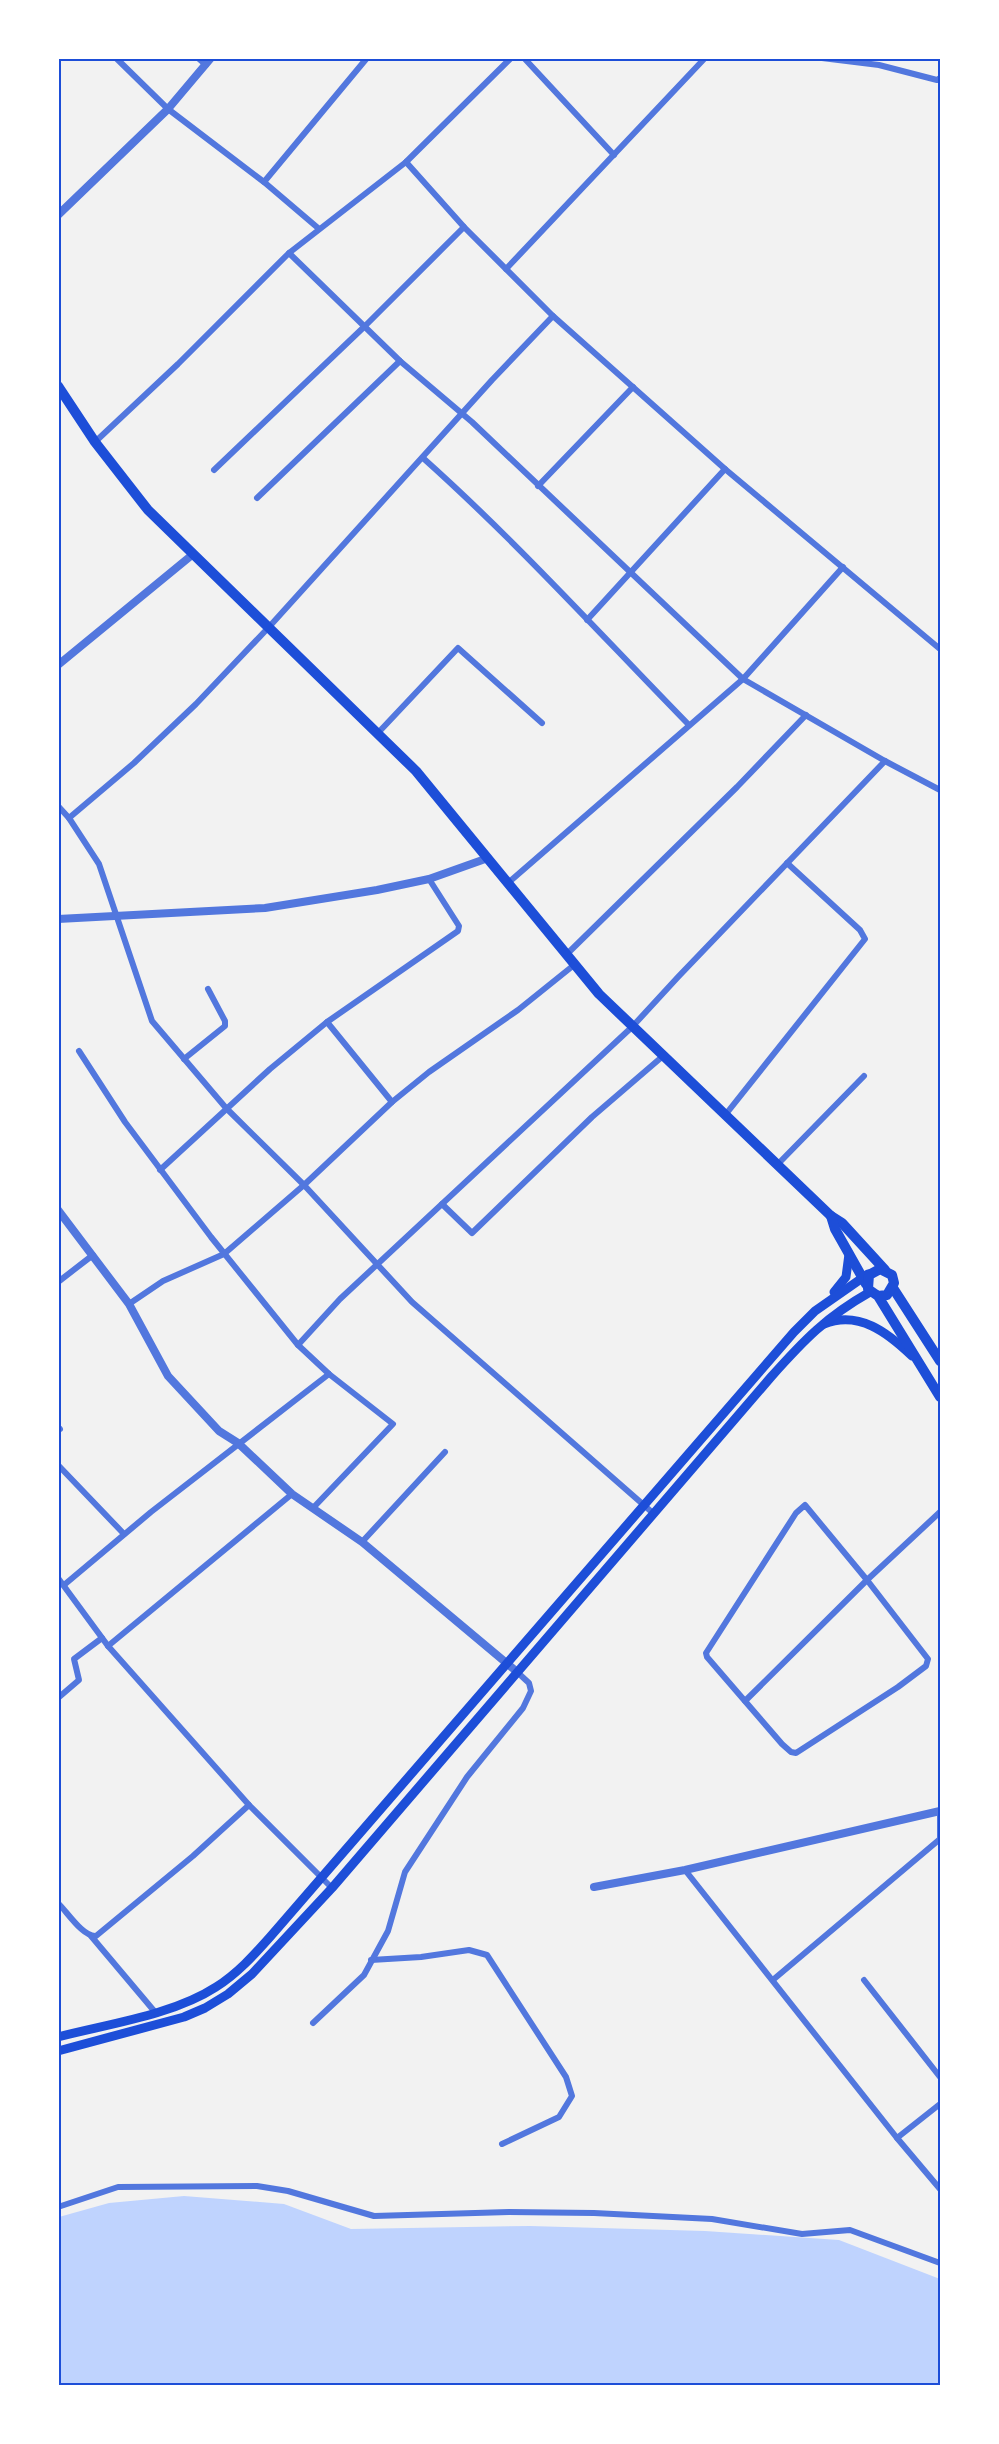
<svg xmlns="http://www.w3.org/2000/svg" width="999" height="2444" viewBox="0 0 999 2444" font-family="Ubuntu,sans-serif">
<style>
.water{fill:#bfd3fe}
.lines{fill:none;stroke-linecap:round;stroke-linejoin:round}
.minor{stroke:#5277de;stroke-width:6}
.tertiary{stroke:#5277de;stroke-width:8}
.primary{stroke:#1d4ed8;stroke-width:9}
.trunk{stroke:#1d4ed8;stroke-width:10}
.neatline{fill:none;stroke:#1d4ed8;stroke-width:2}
</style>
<rect width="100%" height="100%" fill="#f2f2f2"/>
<polygon class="water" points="184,2196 284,2204 351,2229 530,2226 705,2231 839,2240 940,2279 940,2385 59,2385 59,2217 109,2203"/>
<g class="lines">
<g class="minor">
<polyline points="116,58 168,109 264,182 318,228"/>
<polyline points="198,58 206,65"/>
<polyline points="524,58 614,155"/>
<polyline points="822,58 879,65 937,80 940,78"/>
<polyline points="406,162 464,227 553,316"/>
<polyline points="264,182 367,58"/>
<polyline points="289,253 400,361 472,422 743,679 885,761 940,790"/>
<polyline points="506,269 705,58"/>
<polyline points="95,442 178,364 289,253 406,162 511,58"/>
<path d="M423,458C517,542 601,635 689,725"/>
<polyline points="214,470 365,326 464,227"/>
<polyline points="538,486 633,387"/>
<polyline points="257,498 400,361"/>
<polyline points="587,620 725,469"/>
<polyline points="377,734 458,648 542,723"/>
<polyline points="58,806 69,818 99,864 152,1021 226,1108 304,1185 412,1302 654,1514"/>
<polyline points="69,818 134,763 196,704 269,627 492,380 553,316 725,469 940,649"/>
<polyline points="508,883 743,679 843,567"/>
<polyline points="566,955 737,787 806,715"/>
<polyline points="327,1022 392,1102"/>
<polyline points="79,1051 125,1122 211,1237 298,1345 329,1374 393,1424 313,1508"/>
<polyline points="184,1059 225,1026 225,1021 208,989"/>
<polyline points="726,1114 865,939 860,930 787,863"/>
<polyline points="778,1164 864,1076"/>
<polyline points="160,1170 270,1069 327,1022 458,931 459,926 429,879"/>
<polyline points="442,1204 472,1233 592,1117 663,1056"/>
<polyline points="58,1282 93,1255"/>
<polyline points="129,1304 163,1281 224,1254 304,1185 392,1102 429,1072 518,1010 574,965"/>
<polyline points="298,1345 340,1299 632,1027 678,977 885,761"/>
<polyline points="58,1430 60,1429"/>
<polyline points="58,1465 124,1534"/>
<polygon points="805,1505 867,1580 928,1659 926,1666 898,1687 796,1753 791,1752 782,1744 707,1657 706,1653 796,1513"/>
<polyline points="362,1542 445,1452"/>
<polyline points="58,1578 108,1646 249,1805 332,1888"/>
<polyline points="64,1585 151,1512 329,1374"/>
<polyline points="108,1646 292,1494"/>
<polyline points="58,1698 79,1680 74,1659 102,1638"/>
<polyline points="745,1701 867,1580 940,1512"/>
<polyline points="940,1815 940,1840"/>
<polyline points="685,1870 897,2138 940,2189"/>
<path d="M58,1903C68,1913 83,1937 96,1936L193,1856L249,1805"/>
<polyline points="91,1936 155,2012"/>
<polyline points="371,1960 421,1957 469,1950 487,1955 566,2077 572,2096 559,2117 502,2144"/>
<polyline points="774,1979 940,1839"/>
<polyline points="864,1980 940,2077"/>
<polyline points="313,2023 364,1975 388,1931 405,1872 467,1777 523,1708 531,1691 529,1683 516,1671"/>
<polyline points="897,2138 940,2104"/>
<polyline points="58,2207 118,2187 257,2186 288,2191 374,2216 509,2212 594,2213 712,2219 802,2234 850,2230 940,2263"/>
</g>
<g class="tertiary">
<polyline points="58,215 168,109 211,58"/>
<polyline points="58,665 192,555"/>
<polyline points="58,919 265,908 377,890 429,879 488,858"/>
<polyline points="58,1210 129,1304 168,1376 219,1431 238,1443 292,1494 362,1542 516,1671"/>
<polyline points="594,1887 685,1870 940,1811"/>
</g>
<g class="primary">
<polyline points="834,1292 846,1277 849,1254"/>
<path d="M824,1324C859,1310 888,1333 912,1356"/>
<path d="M58,2037C108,2024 173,2015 216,1987C237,1974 254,1955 270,1937L794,1332L815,1311L868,1274"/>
<path d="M58,2051L184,2017L205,2008L228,1994L252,1974L332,1888L771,1377C804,1340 826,1317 870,1292"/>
</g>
<g class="trunk">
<polyline points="58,386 95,442 148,510 416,771 599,994 831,1216 842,1223 885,1270"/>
<polyline points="831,1216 835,1229 866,1284"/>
<polyline points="893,1288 940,1361"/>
<polyline points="878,1296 887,1295 894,1283 892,1275 880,1269 869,1275 868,1289 878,1296 940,1397"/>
</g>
</g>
<rect width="999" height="2444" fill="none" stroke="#ffffff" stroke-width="120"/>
<rect x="60" y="60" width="879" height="2324" class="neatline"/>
</svg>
